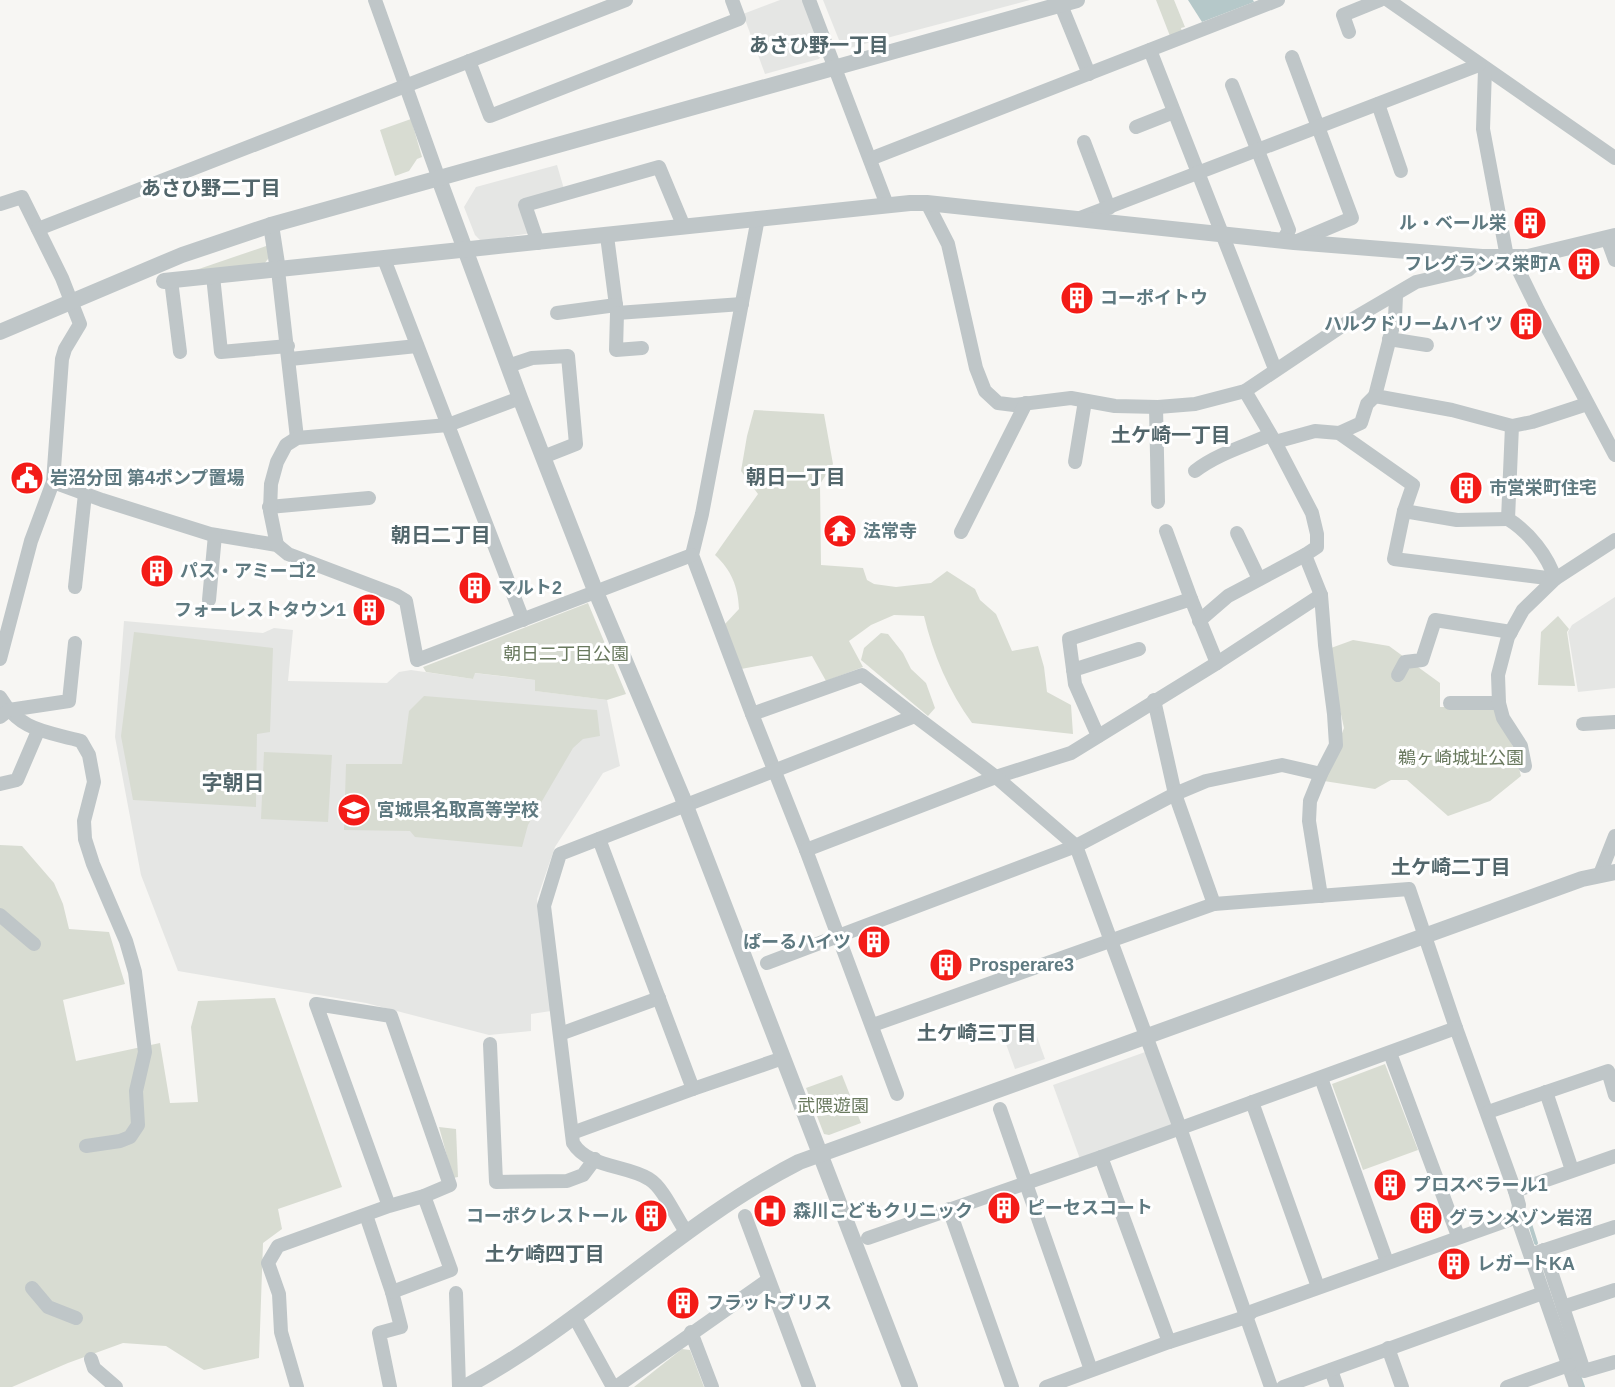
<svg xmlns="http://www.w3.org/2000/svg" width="1615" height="1387" viewBox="0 0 1615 1387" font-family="Arial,'Noto Sans JP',sans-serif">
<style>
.built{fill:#e5e6e4}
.green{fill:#d8dcd2}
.water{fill:#b5c8c9}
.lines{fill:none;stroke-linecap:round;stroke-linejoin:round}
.stream{stroke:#b5c8c9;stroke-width:4}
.minor{stroke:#bfc6c8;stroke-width:14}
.tertiary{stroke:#bfc6c8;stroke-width:16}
.labels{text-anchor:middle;stroke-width:6;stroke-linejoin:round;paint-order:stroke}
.poi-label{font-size:18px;font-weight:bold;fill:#5f7a81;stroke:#fff;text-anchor:start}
.park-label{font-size:18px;fill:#69795e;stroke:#fff}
.neighbourhood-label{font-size:20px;font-weight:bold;fill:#52666b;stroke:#fff}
.quarter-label{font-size:21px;font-weight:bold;fill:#52666b;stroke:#fff}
</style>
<rect width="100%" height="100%" fill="#f7f6f3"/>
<g class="built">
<polygon points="780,0 803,0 823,52 819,59 765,74 743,14"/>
<polygon points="823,0 1030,0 849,48 841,45"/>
<polygon points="557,165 564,189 522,202 531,233 481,241 475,235 464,207 476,187"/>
<polygon points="1615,597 1615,688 1578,692 1568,632 1572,625"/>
<polygon points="124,621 263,633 274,628 293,630 288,681 387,683 399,672 411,670 473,679 474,673 535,680 536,691 607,700 620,766 603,773 555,847 537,899 551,1011 531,1014 531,1031 489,1035 366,1003 178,971 141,875 115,737"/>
<polygon points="1031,1020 1045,1059 1015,1069 1001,1030"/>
<polygon points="1148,1051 1173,1122 1171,1127 1080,1159 1053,1085"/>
</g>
<g class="green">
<polygon points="1156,0 1174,0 1185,27 1181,28 1182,32 1170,36"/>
<polygon points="411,119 422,157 417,159 409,171 395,176 380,130"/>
<polygon points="269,245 268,259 264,264 190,272"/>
<path d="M754,410L824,414L833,464L820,484L821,565L863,568L867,580L874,584L896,587L931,583L947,571L975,589L980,600L996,614L1012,651L1038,646L1044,667L1047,692L1071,705L1073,734L972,723C949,692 933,654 924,616L894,615L871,625L849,641L863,667L826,681L812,656L741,669L725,624L739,609C738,586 731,570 715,555L758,494L741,471L747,436Z"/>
<polygon points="588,603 626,694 607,700 535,691 535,680 475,673 473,679 426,672 423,667"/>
<polygon points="1558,616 1569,629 1567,632 1575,686 1538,685 1541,632"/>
<polygon points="134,632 273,648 270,732 257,734 256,807 133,800 121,736"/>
<polygon points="881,633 888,634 903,653 911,669 926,683 935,708 928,716 861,660 864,648"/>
<polygon points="1353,640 1389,646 1440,683 1440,707 1494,707 1514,749 1521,776 1490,801 1448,816 1407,780 1391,780 1375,789 1324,781 1344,728 1331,668 1331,648"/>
<polygon points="424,696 597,710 600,736 583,739 573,748 528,825 522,847 415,837 410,831 344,830 346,764 402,764 409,711"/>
<polygon points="264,752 332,755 328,822 261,819"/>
<polygon points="0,845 22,846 54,883 63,904 69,929 109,932 125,984 63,1000 76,1061 160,1043 170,1103 198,1102 191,1027 198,1001 275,998 342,1187 278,1209 282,1229 263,1243 259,1358 204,1370 166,1346 123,1343 68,1363 12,1387 0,1387"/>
<polygon points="1385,1064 1418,1150 1363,1170 1332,1084"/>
<polygon points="842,1075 861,1123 829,1135 824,1134 806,1088"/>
<polygon points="439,1127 456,1129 458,1177 453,1178"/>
<polygon points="682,1349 690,1350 704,1387 634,1387"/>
</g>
<polygon class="water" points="1188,0 1253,0 1254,2 1202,22"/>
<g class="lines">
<g class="stream">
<polyline points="1530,1224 1536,1243"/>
<polyline points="1578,1373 1583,1387"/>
</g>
<g class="minor">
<polyline points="375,0 439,179"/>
<polyline points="809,0 887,205"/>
<polyline points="1059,0 1089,74"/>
<polyline points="1388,0 1615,158"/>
<polyline points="1349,32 1343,15 1380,0"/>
<polyline points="1150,50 1275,369"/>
<polyline points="1292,57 1352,218 1295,242"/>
<polyline points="469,61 490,116 739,19 732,0"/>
<polyline points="1485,69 1483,129 1507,257"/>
<polyline points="1232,85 1289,230 1283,240"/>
<polyline points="1378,104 1401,171"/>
<polyline points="1136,127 1174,112"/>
<polyline points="1084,142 1109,208"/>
<polyline points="870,159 1278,0"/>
<polyline points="927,203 948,244 976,368 985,391 998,403 1014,405 1071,398 1115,406 1158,407 1195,404 1245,391 1351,320 1416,282 1468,270 1482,257"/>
<polyline points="0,204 22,197 62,278 80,324 65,349 62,359 53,482 31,541 0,659"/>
<polyline points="758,218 702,514 692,555 752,714 806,850 897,1094"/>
<polyline points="1080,218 1479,65"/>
<polyline points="38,229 626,0"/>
<polyline points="607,236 617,313 742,304"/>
<polyline points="1607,238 1615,260"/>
<polyline points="538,243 525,205 659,167 684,227"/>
<polyline points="1512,257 1538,310 1615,455"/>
<polyline points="384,259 523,620"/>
<polyline points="278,270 297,438"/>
<polyline points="213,276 221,352 288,346"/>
<polyline points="171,280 180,352"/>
<polyline points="1396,296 1395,318 1375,396 1452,410 1512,426"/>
<polyline points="557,313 616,305"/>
<polyline points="617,313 616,350 642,348"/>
<polyline points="1389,339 1427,345"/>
<polyline points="290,359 417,346"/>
<polyline points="508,366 532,358 568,356 576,444 543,457"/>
<polyline points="1245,391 1275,442 1312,513 1317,534 1317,547 1305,555 1321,595 1325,645 1334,714 1336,745 1321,774 1310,801 1309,821 1321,896"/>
<polyline points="1156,407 1158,502"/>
<polyline points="1339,433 1361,423 1367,404 1375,396"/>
<polyline points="1275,442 1315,431 1339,433 1413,485 1404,511"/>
<polyline points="1075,462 1085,401"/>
<path d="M1195,471C1217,454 1245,446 1270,435"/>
<polyline points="53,482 102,500 210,534 277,545 288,554 396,595 406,601 417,660 692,555"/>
<polyline points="269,507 369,498"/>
<polyline points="1508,519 1457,520 1404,511 1394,559 1555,579 1615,540"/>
<polyline points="1166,531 1191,599"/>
<polyline points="961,532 1026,403"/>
<polyline points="1237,533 1259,579"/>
<polyline points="277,545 270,511 271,484 277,462 286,445 297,438 448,425 520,398"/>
<polyline points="75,587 85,494"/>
<polyline points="209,600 215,535"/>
<polyline points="1199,621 1228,596 1305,555"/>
<polyline points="1073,670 1139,649"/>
<polyline points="1398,675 1405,662 1422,660 1435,620 1511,632"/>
<path d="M0,697C21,732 46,731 81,741L89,755L94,782L84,821L85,839L93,864L126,941L135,972L145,1052L136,1091L138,1125L130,1137L120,1141L86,1146"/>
<polyline points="1154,700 1175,794 1214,904"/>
<polyline points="1450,703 1499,703"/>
<polyline points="752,714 862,675 915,716"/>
<polyline points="0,717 9,710 69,701 75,643"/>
<polyline points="1583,724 1615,722"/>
<polyline points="1098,736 1075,684 1069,639 1191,599 1217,663"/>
<path d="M1525,766L1521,746L1503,718L1499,703L1498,675L1508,637L1523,610L1555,579C1548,556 1529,532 1508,519L1512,426L1532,422L1587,404"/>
<polyline points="0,784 17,780 38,731"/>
<polyline points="806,850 996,777 1071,753 1217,663 1321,595"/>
<polyline points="1600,874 1615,836"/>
<polyline points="0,915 34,944"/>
<polyline points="767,963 1076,846 1175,794 1206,781 1282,765 1321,774"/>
<polyline points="873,1025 1214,904 1409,889 1456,1028 1515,1191 1519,1205 1517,1217 1576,1387"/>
<polyline points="560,1034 659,998"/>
<polyline points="490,1044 496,1182 567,1181 583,1175 595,1159"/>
<polyline points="1390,1053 1458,1236"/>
<polyline points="1321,1078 1387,1262"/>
<polyline points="693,1089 783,1058"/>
<polyline points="1546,1092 1572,1170"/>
<polyline points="1252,1102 1318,1287"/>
<polyline points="1000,1109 1091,1370"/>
<polyline points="1488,1112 1608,1071 1615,1095"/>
<polyline points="572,1133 693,1089 599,839"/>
<polyline points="1101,1157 1169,1342"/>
<polyline points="1515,1191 1615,1156"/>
<polyline points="949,1209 1012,1387"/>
<polyline points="366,1215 392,1292 401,1327 379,1333 390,1387"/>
<polyline points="745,1216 809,1387"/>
<path d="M687,1233C676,1218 664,1188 649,1179C627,1165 588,1168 573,1143L544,906L560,854L915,716L996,777L1076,846L1180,1128L1271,1387"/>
<polyline points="868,1238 1101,1157 1456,1028"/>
<polyline points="1544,1250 1584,1371 1615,1362"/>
<polyline points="1536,1253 1615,1227"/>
<polyline points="32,1288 48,1307 76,1318"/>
<polyline points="392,1292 451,1270 424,1196"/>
<polyline points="456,1293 459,1387"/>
<polyline points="1563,1307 1615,1290"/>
<polyline points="574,1316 613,1387"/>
<polyline points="691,1332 712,1387"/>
<polyline points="1388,1348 1402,1387"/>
<polyline points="91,1359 94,1368 116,1387"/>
<polyline points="1331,1370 1337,1387"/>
<polyline points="297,1387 281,1332 279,1294 268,1263 278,1246 389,1206 424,1196 450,1185 391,1016 316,1004 389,1206"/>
<polyline points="616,1387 768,1280"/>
<polyline points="1046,1387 1169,1342 1246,1317 1253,1311 1517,1217"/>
<polyline points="1283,1387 1543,1293"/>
<polyline points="1507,1387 1569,1365"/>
</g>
<g class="tertiary">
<polyline points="439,179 520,398 593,585 682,796 910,1387"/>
<polyline points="271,225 278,270"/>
<polyline points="164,281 910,203 927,203 1294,242 1482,257 1528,257 1615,236"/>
<polyline points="0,332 182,255 271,225 1077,0"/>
<path d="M465,1387C584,1324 679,1223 799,1162L1582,879L1615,872"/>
</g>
</g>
<defs>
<g id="building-disc" transform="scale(1.725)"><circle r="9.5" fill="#f31b17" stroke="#fff"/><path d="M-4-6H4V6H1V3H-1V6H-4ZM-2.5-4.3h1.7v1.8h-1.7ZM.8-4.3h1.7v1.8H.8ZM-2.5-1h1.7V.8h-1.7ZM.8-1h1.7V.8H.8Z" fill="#fff"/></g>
<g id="civic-disc" transform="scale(1.725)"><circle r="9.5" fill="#f31b17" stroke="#fff"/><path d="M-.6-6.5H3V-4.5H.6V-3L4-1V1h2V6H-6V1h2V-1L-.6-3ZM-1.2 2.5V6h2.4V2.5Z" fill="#fff"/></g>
<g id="temple-disc" transform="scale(1.725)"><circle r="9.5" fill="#f31b17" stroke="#fff"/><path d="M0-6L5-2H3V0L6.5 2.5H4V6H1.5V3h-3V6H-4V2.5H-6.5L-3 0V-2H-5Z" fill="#fff"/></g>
<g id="school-disc" transform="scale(1.725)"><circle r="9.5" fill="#f31b17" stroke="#fff"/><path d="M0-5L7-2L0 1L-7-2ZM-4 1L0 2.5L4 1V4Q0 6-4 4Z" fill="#fff"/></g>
<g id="hospital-disc" transform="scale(1.725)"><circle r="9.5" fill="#f31b17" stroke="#fff"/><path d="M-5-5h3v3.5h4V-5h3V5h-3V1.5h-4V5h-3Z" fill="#fff"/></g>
</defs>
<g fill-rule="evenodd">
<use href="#building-disc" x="1530" y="223"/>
<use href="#building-disc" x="1584" y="264"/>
<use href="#building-disc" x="1077" y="298"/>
<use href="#building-disc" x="1526" y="324"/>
<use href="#civic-disc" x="27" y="478"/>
<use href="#building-disc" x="1466" y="488"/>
<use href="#temple-disc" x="840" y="531"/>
<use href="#building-disc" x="157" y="571"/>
<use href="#building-disc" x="475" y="588"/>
<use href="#building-disc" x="369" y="610"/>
<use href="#school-disc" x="354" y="810"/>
<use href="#building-disc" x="874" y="942"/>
<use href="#building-disc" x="946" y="965"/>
<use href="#building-disc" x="1390" y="1185"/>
<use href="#building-disc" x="1004" y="1208"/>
<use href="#hospital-disc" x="770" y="1211"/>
<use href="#building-disc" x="651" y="1216"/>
<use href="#building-disc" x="1426" y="1218"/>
<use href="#building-disc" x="1454" y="1264"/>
<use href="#building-disc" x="683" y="1303"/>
</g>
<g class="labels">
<g class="poi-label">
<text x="1507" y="229" text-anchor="end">ル・ベール栄</text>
<text x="1561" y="270" text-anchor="end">フレグランス栄町A</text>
<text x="1100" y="304">コーポイトウ</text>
<text x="1503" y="330" text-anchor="end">ハルクドリームハイツ</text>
<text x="50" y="484">岩沼分団 第4ポンプ置場</text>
<text x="1489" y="494">市営栄町住宅</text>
<text x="863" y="537">法常寺</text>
<text x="180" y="577">パス・アミーゴ2</text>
<text x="498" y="594">マルト2</text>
<text x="346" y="616" text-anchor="end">フォーレストタウン1</text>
<text x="377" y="816">宮城県名取高等学校</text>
<text x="851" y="948" text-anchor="end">ぱーるハイツ</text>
<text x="969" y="971">Prosperare3</text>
<text x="1413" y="1191">プロスペラール1</text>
<text x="1027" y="1214">ピーセスコート</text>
<text x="793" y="1217">森川こどもクリニック</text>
<text x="628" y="1222" text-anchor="end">コーポクレストール</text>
<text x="1449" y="1224">グランメゾン岩沼</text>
<text x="1477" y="1270">レガートKA</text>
<text x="706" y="1309">フラットブリス</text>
</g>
<g class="park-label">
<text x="566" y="660">朝日二丁目公園</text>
<text x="1461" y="764">鵜ヶ崎城址公園</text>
<text x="833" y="1112">武隈遊園</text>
</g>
<g class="neighbourhood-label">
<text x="819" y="52">あさひ野一丁目</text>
<text x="211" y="195">あさひ野二丁目</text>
<text x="1171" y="442">土ケ崎一丁目</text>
<text x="796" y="484">朝日一丁目</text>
<text x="441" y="542">朝日二丁目</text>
<text x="1451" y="874">土ケ崎二丁目</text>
<text x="977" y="1040">土ケ崎三丁目</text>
<text x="545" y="1261">土ケ崎四丁目</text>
</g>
<g class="quarter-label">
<text x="233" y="790">字朝日</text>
</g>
</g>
</svg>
